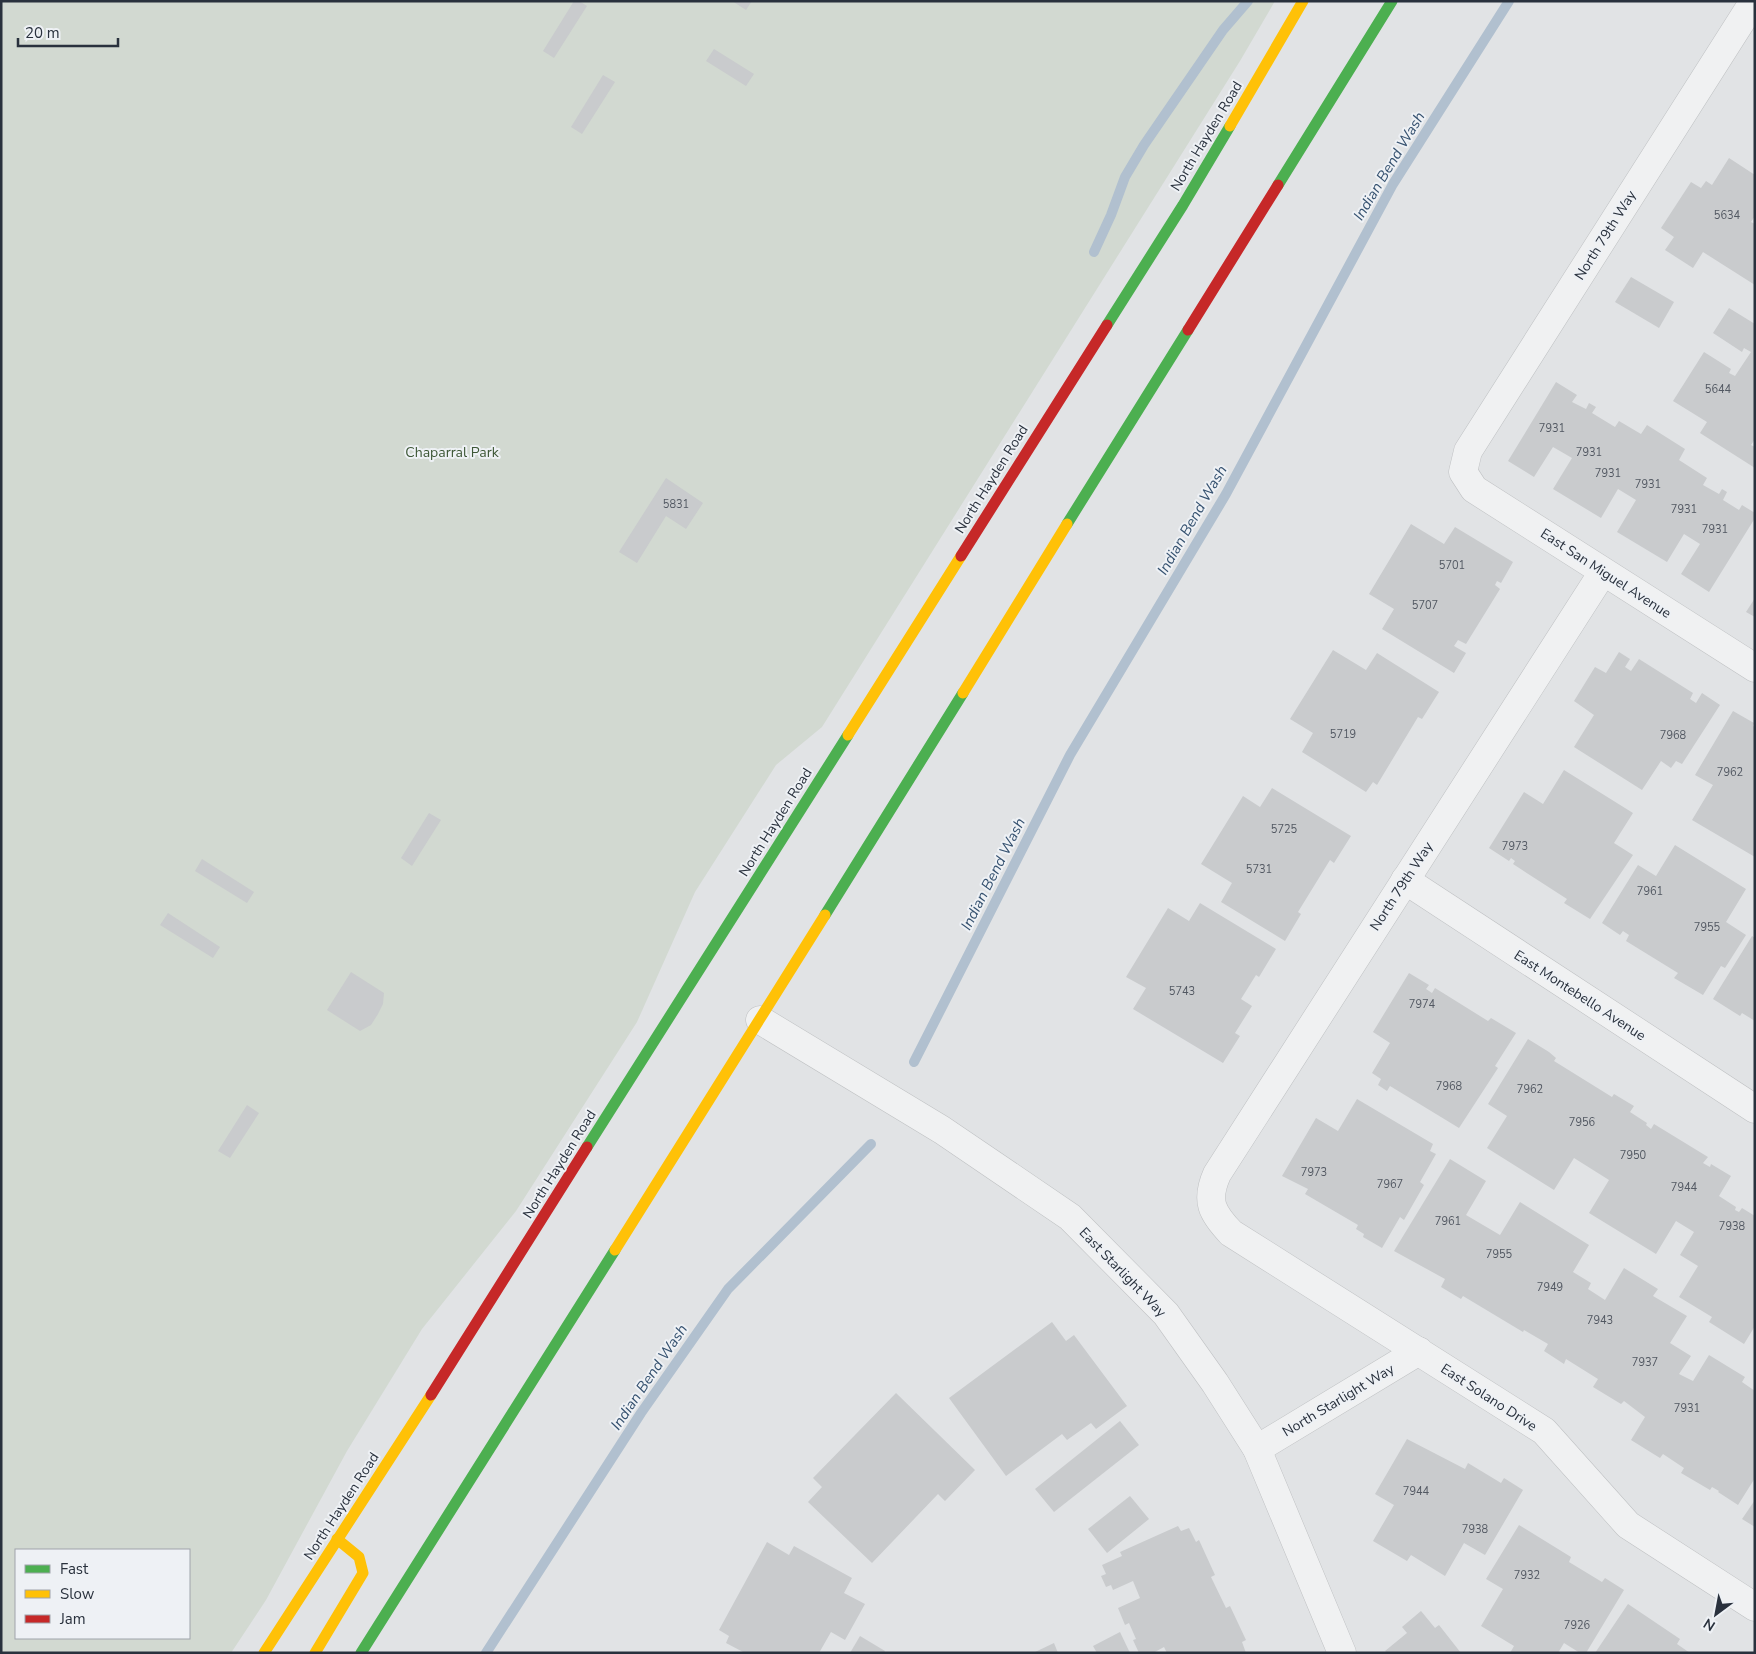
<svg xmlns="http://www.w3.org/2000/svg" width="1756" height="1654" viewBox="0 0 1756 1654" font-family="'Nunito Sans',sans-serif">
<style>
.green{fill:#d2d9d1;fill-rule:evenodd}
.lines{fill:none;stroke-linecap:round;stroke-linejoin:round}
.stream{stroke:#b1c0cf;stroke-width:10}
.building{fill:#c9cbcd}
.street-casing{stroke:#bfc1c3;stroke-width:29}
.street{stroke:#f0f1f2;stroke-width:28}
.fast{stroke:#4caf50;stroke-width:11}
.slow{stroke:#ffc107;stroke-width:11}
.jam{stroke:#c62828;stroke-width:11}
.labels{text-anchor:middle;stroke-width:4;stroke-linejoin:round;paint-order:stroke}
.number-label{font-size:11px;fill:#525862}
.street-label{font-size:14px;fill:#29313d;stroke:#eef1f5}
.park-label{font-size:14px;fill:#3e5837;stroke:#eef1f5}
.water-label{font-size:15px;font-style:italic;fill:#35516f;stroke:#eef1f5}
</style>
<rect width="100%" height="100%" fill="#e1e3e5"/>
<path class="green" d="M1,1H1275L1240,61L822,727L776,765L695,892L637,1022L516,1211L422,1329L347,1451L266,1600L231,1653H1ZM16,1550H189V1638H16Z"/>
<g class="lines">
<g class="stream">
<polyline points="1094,252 1111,215 1125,177 1144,145 1223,30 1248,1"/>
<polyline points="914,1062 1070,755 1226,494 1393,184 1509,1"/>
<polyline points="486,1653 641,1413 728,1289 871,1144"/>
</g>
</g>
<g class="building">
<polygon points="574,1 579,1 587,6 554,58 543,51"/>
<polygon points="732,1 752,1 746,10"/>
<polygon points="714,49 754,74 746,86 706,61"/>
<polygon points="603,75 615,82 582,134 571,127"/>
<polygon points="1729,158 1755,175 1755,216 1751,222 1755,224 1755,285 1703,252 1693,268 1665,250 1674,237 1661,228 1691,182 1701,188 1706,181 1712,185"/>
<polygon points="1631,277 1674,302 1659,328 1615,302"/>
<polygon points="1729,308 1755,324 1755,439 1751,445 1755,447 1755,468 1700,433 1707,422 1673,401 1704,352 1731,369 1729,373 1735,376 1751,352 1744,348 1742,352 1713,333"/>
<polygon points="1556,382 1577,395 1572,402 1586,409 1589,403 1596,407 1592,413 1615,427 1619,421 1641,434 1647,425 1685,449 1679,460 1707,478 1703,485 1719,494 1722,489 1727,492 1723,500 1739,510 1742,505 1755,513 1755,518 1709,592 1681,574 1700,544 1684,534 1667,562 1617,532 1636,500 1618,489 1601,518 1553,489 1572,458 1553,447 1534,477 1508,461"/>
<polygon points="666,478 703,503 686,529 666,516 637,563 619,552"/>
<polygon points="1411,524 1444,544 1455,527 1513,562 1501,583 1497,581 1495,585 1500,589 1466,644 1458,640 1454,646 1466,653 1454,673 1382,629 1394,609 1369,594"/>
<polygon points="1755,598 1755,617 1746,612"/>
<polygon points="1333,650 1366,670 1377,653 1439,692 1422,719 1418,717 1377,785 1373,782 1366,792 1302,752 1313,733 1290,719"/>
<polygon points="1619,652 1630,659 1625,667 1631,671 1639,659 1693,693 1690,699 1696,703 1702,693 1720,705 1682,764 1676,761 1671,768 1661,761 1642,790 1574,747 1594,715 1574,701 1595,667 1606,673"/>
<polygon points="1733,711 1754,723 1753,726 1755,727 1755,857 1692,820 1713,785 1695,775"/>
<polygon points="1564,770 1633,813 1614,843 1633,855 1590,919 1564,903 1567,899 1513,864 1515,861 1511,858 1509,861 1489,848 1524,792 1543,804"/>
<polygon points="1272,788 1351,836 1334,863 1330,860 1298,912 1301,914 1285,941 1221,902 1232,883 1201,864 1243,796 1260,807"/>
<polygon points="429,813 441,820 412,866 401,858"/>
<polygon points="1675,845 1746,889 1726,922 1746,935 1725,968 1721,966 1703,995 1674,978 1678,973 1626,941 1629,935 1623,931 1620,935 1602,923 1638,865 1656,876"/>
<polygon points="202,859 254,892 247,903 195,871"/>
<polygon points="1200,903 1276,949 1259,977 1256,975 1241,999 1252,1006 1235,1033 1240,1036 1223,1063 1133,1009 1146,988 1126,977 1168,908 1189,921"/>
<polygon points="168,913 220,947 213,958 160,925"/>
<polygon points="1752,936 1755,938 1755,1021 1742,1013 1740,1016 1713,999"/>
<polygon points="351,972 384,993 383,1004 378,1014 371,1025 360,1031 327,1010"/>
<polygon points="1409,973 1429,985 1426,989 1432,993 1435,988 1488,1021 1491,1018 1516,1033 1495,1066 1498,1068 1459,1128 1390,1086 1387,1091 1378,1085 1381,1079 1372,1073 1390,1043 1373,1032"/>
<polygon points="1528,1039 1549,1052 1556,1058 1554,1061 1612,1097 1614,1094 1634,1106 1630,1112 1647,1123 1646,1125 1651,1129 1654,1124 1708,1157 1703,1163 1710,1167 1711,1164 1731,1176 1719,1196 1736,1207 1735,1210 1739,1212 1742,1208 1755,1216 1755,1326 1744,1344 1709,1322 1712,1317 1679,1297 1698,1266 1680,1255 1694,1232 1676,1221 1656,1254 1589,1213 1609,1180 1574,1158 1554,1190 1487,1148 1507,1116 1488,1104"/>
<polygon points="1357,1099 1433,1144 1430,1151 1436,1154 1420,1182 1424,1185 1404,1220 1400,1217 1382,1248 1363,1237 1364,1234 1356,1229 1358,1225 1305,1194 1308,1189 1282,1176 1316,1118 1338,1131"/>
<polygon points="247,1105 259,1113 230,1158 218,1151"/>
<polygon points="1450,1159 1486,1181 1466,1215 1500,1235 1520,1202 1589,1245 1573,1272 1591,1283 1588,1289 1605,1300 1624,1268 1658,1289 1653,1296 1687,1316 1670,1343 1691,1356 1679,1374 1693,1381 1709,1355 1745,1377 1742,1382 1755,1391 1755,1478 1738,1505 1718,1492 1719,1491 1712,1487 1710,1490 1681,1473 1684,1468 1663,1454 1660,1458 1631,1440 1645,1417 1624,1401 1621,1404 1593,1387 1598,1379 1566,1359 1564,1364 1544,1351 1548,1344 1524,1330 1523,1332 1463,1296 1461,1299 1441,1287 1445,1279 1394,1251"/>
<polygon points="1052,1322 1066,1341 1074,1335 1127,1406 1096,1429 1091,1423 1067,1440 1062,1434 1006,1476 949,1398"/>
<polygon points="896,1393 975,1470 945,1501 938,1494 872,1563 808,1502 822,1487 813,1478"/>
<polygon points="1120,1421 1139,1445 1054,1512 1035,1489"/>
<polygon points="1407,1439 1465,1469 1468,1463 1501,1483 1504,1478 1523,1490 1485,1555 1464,1543 1445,1576 1411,1555 1407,1561 1373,1541 1394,1505 1375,1494"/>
<polygon points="1130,1496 1149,1519 1107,1553 1088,1529"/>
<polygon points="1755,1500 1755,1527 1742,1519"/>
<polygon points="1519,1525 1571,1557 1569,1562 1602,1582 1605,1578 1624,1590 1586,1653 1580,1653 1564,1643 1558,1653 1510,1653 1514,1646 1481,1626 1503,1589 1486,1579"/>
<polygon points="1178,1526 1181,1531 1189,1528 1196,1542 1199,1540 1215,1575 1211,1577 1226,1608 1230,1606 1246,1640 1242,1642 1246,1653 1167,1653 1164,1647 1153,1653 1139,1653 1133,1640 1136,1639 1129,1623 1125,1625 1118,1608 1140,1598 1133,1581 1113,1590 1111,1585 1106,1587 1101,1576 1106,1574 1102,1565 1122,1556 1120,1552"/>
<polygon points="767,1542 789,1555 794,1546 852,1578 844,1593 865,1604 845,1640 831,1632 819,1653 745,1653 726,1643 729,1636 719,1630"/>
<polygon points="1628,1604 1680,1639 1677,1644 1690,1653 1595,1653"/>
<polygon points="1421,1611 1435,1628 1439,1625 1461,1653 1387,1653 1385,1651 1407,1633 1402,1627"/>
<polygon points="1120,1632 1130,1653 1097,1653 1093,1646"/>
<polygon points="860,1636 885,1651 884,1653 850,1653"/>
<polygon points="1054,1643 1058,1653 1033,1653"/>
</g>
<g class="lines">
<g class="street-casing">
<g id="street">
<polyline points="1754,1 1468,451 1463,472 1474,489 1755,668"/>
<path d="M1603,572L1217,1174C1205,1201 1212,1213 1231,1233L1544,1431L1628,1525L1755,1607"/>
<polyline points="1405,880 1755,1109"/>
<polyline points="760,1020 942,1130 1070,1217 1166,1314 1215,1383 1257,1449 1342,1653"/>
<polyline points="1257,1449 1419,1351"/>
</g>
</g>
<use href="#street" class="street"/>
<g class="fast">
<polyline points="1278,185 1392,1"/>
<polyline points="1107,325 1183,205 1230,126"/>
<polyline points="1067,524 1188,330"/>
<polyline points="825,915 963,693"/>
<polyline points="587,1147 848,735"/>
<polyline points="361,1653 615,1250"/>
</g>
<g class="slow">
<polyline points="1230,126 1303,1"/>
<polyline points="963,693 1067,524"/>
<polyline points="848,735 961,556"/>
<polyline points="615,1250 825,915"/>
<polyline points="264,1653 431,1395"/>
<polyline points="315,1653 363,1573 359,1557 337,1539"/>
</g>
<g class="jam">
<polyline points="1188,330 1278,185"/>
<polyline points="961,556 1107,325"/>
<polyline points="431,1395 587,1147"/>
</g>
</g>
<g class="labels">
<g class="number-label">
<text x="1727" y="219">5634</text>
<text x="1718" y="393">5644</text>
<text x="1552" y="432">7931</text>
<text x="1589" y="456">7931</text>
<text x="1608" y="477">7931</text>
<text x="1648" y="488">7931</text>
<text x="676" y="508">5831</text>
<text x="1684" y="513">7931</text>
<text x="1715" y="533">7931</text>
<text x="1452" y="569">5701</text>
<text x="1425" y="609">5707</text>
<text x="1343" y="738">5719</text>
<text x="1673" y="739">7968</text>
<text x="1730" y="776">7962</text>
<text x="1284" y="833">5725</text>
<text x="1515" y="850">7973</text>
<text x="1259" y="873">5731</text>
<text x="1650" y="895">7961</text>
<text x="1707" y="931">7955</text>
<text x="1182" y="995">5743</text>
<text x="1422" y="1008">7974</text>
<text x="1449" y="1090">7968</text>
<text x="1530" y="1093">7962</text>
<text x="1582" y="1126">7956</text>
<text x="1633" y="1159">7950</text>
<text x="1314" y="1176">7973</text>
<text x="1390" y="1188">7967</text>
<text x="1684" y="1191">7944</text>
<text x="1448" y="1225">7961</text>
<text x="1732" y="1230">7938</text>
<text x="1499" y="1258">7955</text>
<text x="1550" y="1291">7949</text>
<text x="1600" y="1324">7943</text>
<text x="1645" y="1366">7937</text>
<text x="1687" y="1412">7931</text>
<text x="1416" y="1495">7944</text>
<text x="1475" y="1533">7938</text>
<text x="1527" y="1579">7932</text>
<text x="1577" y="1629">7926</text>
</g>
<g class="street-label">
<text transform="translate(1206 136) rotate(-59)" y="5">North Hayden Road</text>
<text transform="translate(1605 235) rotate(-58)" y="5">North 79th Way</text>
<text transform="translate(991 479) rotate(-58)" y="5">North Hayden Road</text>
<text transform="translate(1606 573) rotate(33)" y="5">East San Miguel Avenue</text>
<text transform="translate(775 822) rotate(-58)" y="5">North Hayden Road</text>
<text transform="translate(1401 886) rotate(-57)" y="5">North 79th Way</text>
<text transform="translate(1580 995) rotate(33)" y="5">East Montebello Avenue</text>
<text transform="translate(559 1164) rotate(-58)" y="5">North Hayden Road</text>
<text transform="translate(1123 1272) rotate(46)" y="5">East Starlight Way</text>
<text transform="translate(1489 1397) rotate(33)" y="5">East Solano Drive</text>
<text transform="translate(1338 1400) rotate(-31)" y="5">North Starlight Way</text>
<text transform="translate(341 1506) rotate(-57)" y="5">North Hayden Road</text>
</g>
<g class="park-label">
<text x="452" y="457">Chaparral Park</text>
</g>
<g class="water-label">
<text transform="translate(1389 166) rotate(-59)" y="5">Indian Bend Wash</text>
<text transform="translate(1192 520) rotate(-60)" y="5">Indian Bend Wash</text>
<text transform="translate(993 874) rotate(-63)" y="5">Indian Bend Wash</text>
<text transform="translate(649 1377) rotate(-56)" y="5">Indian Bend Wash</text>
</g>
</g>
<rect width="1756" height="1654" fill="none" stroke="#29313d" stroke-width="5"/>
<rect x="15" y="1549" width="175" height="90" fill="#eef1f5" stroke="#9fa4ab"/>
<rect x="25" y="1565" width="25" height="8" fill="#4caf50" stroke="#9fa4ab"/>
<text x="60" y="1574" font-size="15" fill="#29313d">Fast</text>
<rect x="25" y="1590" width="25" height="8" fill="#ffc107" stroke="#9fa4ab"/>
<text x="60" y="1599" font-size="15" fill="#29313d">Slow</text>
<rect x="25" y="1615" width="25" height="8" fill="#c62828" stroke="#9fa4ab"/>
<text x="60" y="1624" font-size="15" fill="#29313d">Jam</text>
<g transform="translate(1716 1614) rotate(212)" stroke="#eef1f5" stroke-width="4" paint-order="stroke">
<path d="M0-4L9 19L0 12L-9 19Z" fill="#29313d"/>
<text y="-8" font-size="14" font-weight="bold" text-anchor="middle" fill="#29313d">N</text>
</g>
<path d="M18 38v8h100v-8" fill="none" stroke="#29313d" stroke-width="2.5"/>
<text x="25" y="38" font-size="15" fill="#29313d" stroke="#eef1f5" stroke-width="4" paint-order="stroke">20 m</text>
</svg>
